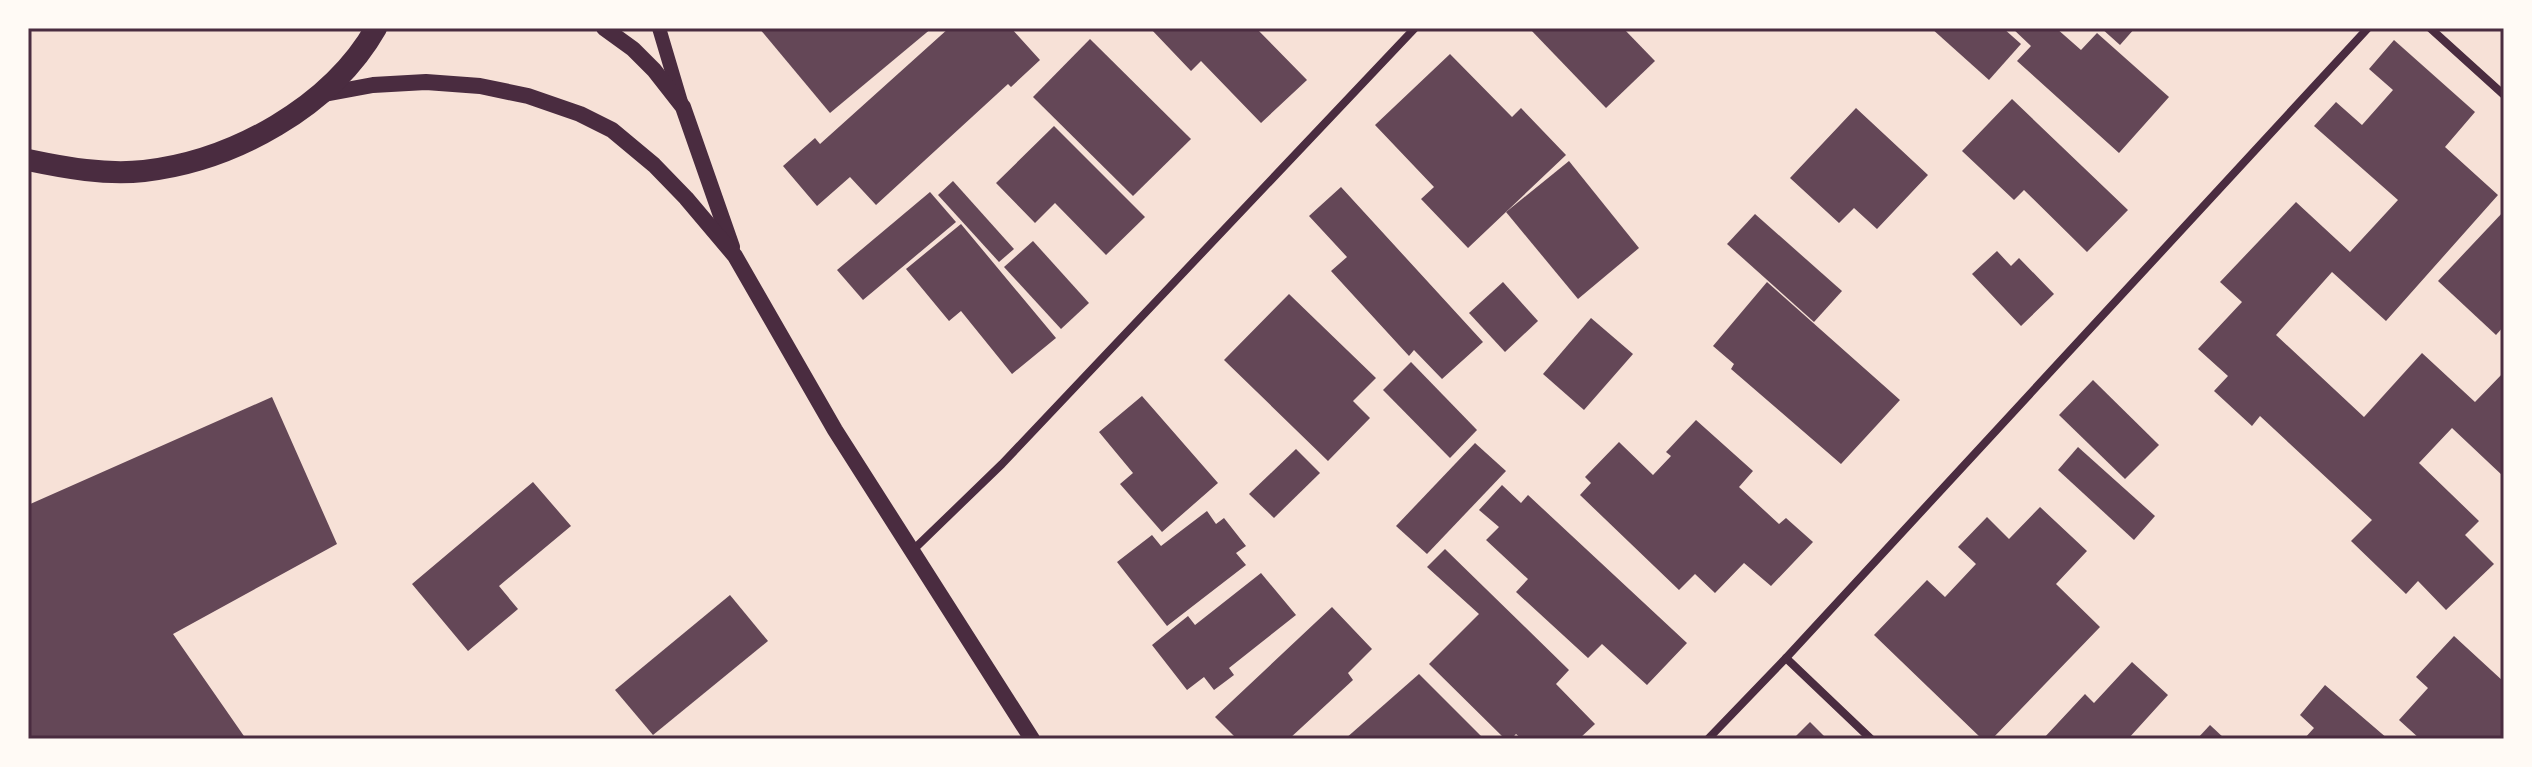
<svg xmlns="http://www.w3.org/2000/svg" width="2532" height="767" viewBox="0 0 2532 767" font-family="Mulish,sans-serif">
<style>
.building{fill:#644757}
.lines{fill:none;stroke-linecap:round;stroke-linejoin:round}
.minor{stroke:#4a2c40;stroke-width:8}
.tertiary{stroke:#4a2c40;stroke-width:14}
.secondary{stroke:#4a2c40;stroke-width:16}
.trunk{stroke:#4a2c40;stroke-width:22}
.neatline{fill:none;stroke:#4a2c40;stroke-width:3}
</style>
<rect width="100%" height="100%" fill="#f7e1d7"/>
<g class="building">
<polygon points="759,28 932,28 830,113"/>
<polygon points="949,28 1011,28 1040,60 1011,87 1008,84 876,205 850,177 817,206 783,166 815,138 820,144"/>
<polygon points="1150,28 1256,28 1307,80 1261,123 1201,61 1191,71"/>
<polygon points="1529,28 1623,28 1655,61 1606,108"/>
<polygon points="1931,28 2003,28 2021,44 1989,80"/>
<polygon points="2012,28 2056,28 2081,50 2097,33 2169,97 2119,153 2017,61 2031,46"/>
<polygon points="2101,28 2135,28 2120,45"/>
<polygon points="1090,39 1191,139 1133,196 1033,97"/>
<polygon points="2394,40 2475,112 2445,147 2498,195 2386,321 2332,272 2276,335 2364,417 2422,353 2475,402 2504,372 2504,477 2452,428 2419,463 2479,521 2465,535 2494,564 2446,610 2418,581 2406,594 2351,541 2372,520 2260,416 2252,426 2214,391 2228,376 2198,349 2242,302 2220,282 2296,202 2350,252 2398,200 2314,126 2336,102 2362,125 2393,90 2369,69"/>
<polygon points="1450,54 1512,117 1521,108 1566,155 1468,248 1421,199 1434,187 1375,125"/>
<polygon points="2012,99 2128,210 2087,252 2024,190 2014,200 1962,151"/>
<polygon points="1856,108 1928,175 1877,229 1854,208 1839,223 1790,178"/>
<polygon points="1054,126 1145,217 1106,255 1055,203 1035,223 996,183"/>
<polygon points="1569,161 1639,248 1578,299 1506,212"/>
<polygon points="953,181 1014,249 999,262 938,195"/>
<polygon points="1341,187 1483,342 1442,379 1414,350 1409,356 1331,271 1347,257 1309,216"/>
<polygon points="930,192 956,222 863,300 837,270"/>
<polygon points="2504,211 2504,326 2496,335 2438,281"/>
<polygon points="1755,214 1842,291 1814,322 1727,244"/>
<polygon points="961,224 1056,338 1012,374 961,311 949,321 906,269"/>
<polygon points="1033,241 1089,303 1061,329 1004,267"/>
<polygon points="1997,251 2011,266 2019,258 2054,294 2021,326 1972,274"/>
<polygon points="1503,282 1538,321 1505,352 1469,313"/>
<polygon points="1767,282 1900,400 1841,464 1731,369 1734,364 1713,346"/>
<polygon points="1289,294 1376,378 1353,401 1370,418 1328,461 1224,360"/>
<polygon points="1591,318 1633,354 1584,410 1543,374"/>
<polygon points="1411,362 1477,430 1450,458 1383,390"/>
<polygon points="2093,380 2159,445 2125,479 2059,415"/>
<polygon points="1142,396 1218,483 1162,532 1120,484 1133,473 1099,432"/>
<polygon points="272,397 337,544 173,634 246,739 28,739 28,505"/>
<polygon points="1696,420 1753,471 1739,487 1779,524 1786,518 1813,542 1771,586 1744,563 1715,593 1695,574 1679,590 1580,495 1591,483 1585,477 1619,442 1653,475 1671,456 1666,452"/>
<polygon points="1475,443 1506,471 1427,554 1396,526"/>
<polygon points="2078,447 2155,516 2134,540 2058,470"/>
<polygon points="1296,449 1320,473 1274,518 1249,494"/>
<polygon points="533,482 571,526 499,586 518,609 468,651 412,584"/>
<polygon points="1502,485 1521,503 1528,495 1687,643 1647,685 1602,644 1588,658 1516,592 1528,579 1486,540 1499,527 1479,510"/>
<polygon points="2040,507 2087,551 2056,584 2100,627 1992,739 1982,739 1874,635 1927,580 1945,597 1976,564 1958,547 1987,517 2009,539"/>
<polygon points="1207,511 1216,524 1224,518 1246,546 1236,553 1246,565 1167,626 1117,562 1152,535 1161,546"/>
<polygon points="1445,549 1569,670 1556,684 1595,724 1579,739 1522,739 1516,734 1511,739 1505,739 1429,664 1479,614 1427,567"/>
<polygon points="1261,573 1296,615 1229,668 1234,675 1214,690 1204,677 1187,690 1152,645 1188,616 1195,625"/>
<polygon points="730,595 768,641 653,735 615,690"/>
<polygon points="1332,607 1372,649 1348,673 1353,680 1289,739 1237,739 1215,717"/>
<polygon points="2454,636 2504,682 2504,739 2420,739 2399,720 2428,688 2416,677"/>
<polygon points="2132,662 2168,695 2128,739 2043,739 2085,694 2094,703"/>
<polygon points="1419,674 1484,739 1345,739"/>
<polygon points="2325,685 2388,739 2304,739 2314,728 2300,715"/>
<polygon points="1810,722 1827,739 1793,739"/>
<polygon points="2210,725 2225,739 2197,739"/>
</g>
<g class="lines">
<g class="minor">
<polyline points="2430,28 2504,95"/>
<polyline points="911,552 1002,464 1415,28"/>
<polyline points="1786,658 1871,739"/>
<polyline points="1708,739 1786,658 2368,28"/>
</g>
<polyline class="tertiary" points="659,28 681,102"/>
<g class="secondary">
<polyline points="604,28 633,49 654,70 683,107 732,247"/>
<polyline points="319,95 373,85 426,82 480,86 528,96 580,114 612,130 654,165 686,198 735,256 835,430 1032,739"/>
</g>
<path class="trunk" d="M28,160C66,168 105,175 144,171C233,161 331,107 376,28"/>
</g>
<rect width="2532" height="767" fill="none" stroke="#fffaf5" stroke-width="60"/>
<rect x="30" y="30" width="2472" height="707" class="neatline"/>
</svg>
